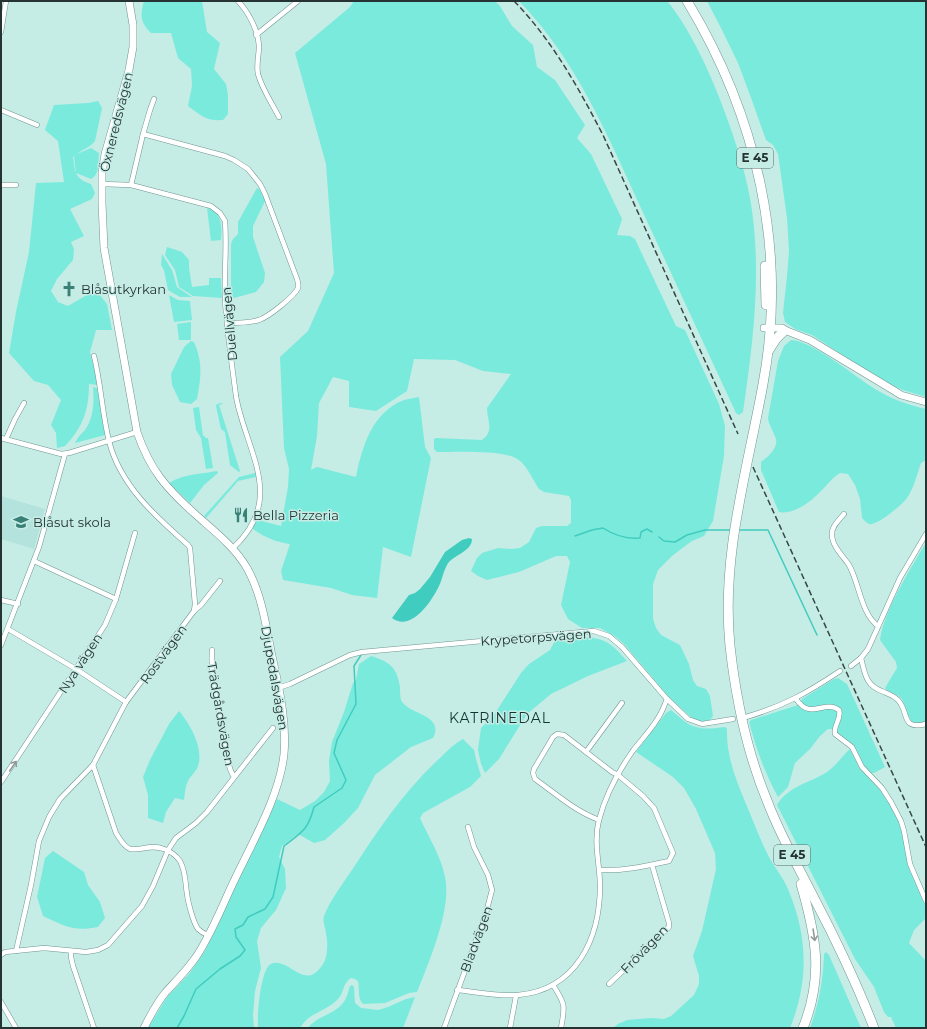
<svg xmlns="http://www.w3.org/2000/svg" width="927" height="1029" viewBox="0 0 927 1029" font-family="Montserrat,sans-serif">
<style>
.built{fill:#b3e3dc}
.green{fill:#7aeadd}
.water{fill:#40ccbe}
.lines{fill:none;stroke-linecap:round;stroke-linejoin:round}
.stream{stroke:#40ccbe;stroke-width:1.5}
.street-casing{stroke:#719590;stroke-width:5.5}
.secondary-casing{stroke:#719590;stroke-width:8}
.highway-casing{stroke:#719590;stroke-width:10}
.street{stroke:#fff;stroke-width:4.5}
.secondary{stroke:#fff;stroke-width:7}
.highway{stroke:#fff;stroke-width:9}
.rail{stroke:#364845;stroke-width:1.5;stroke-dasharray:6 3;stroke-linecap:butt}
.oneway{stroke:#929a98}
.labels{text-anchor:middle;stroke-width:3;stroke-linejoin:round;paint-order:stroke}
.shield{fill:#c6ece6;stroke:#556b68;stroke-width:1}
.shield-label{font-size:12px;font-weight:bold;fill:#253432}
.street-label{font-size:13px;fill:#253432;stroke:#c6ece6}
.poi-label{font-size:13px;fill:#253432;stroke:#c6ece6;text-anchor:start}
.neighbourhood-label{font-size:14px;letter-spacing:1px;fill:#133531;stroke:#c6ece6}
</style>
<rect width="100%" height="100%" fill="#c6ece6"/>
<polygon class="built" points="1,496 45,509 34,549 1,539"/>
<g class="green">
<path d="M144,1H202L207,32L220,43L214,69L226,84L228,95V114L223,120C205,121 202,116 188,106L192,86L191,69L178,58L171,33H151C140,22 140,15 144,1Z"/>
<path d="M354,1H495L500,6L512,26L533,45L537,67L555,80L585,125L577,138L591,154L622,219L617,235L630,236L635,239L676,326L685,330L719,404L725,426L724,456L713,521L704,536L692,541L681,549L672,556L658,570L653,584V619L656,628L661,635L680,645L689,664L693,680L697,686L706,689L710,696L713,716L710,720L702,722L692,718L684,711L668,696L624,644L616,637L600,628H582L568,619L561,605L570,562L567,556H556L519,572L487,580L478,576L471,571L477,558L482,553L498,548L511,549L520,548L529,542L536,528L542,526H567L571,523V500L569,496L544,492L539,489C533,480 528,468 520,461C508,449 455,452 437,452L434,449V439L436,438L482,440C495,430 487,421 487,408L511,374L483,371L455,360L414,359L407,391L376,411L349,407V381L333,377L319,403L317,436L311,470L317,467L356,477C362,447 372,412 404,400C408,399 414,398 419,397L425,447L431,458L411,557L383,547L377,598L352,595L331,588L283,580L281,571L290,544C276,542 264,537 253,529L254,519L281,526L288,487L289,469L284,448L280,357L308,331L334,273L326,164L295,53L350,7Z"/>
<path d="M519,1H667C688,26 707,66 719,97C732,131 745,167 751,204C762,273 753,344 743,412L739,415L736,413C704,344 672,275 640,206C607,134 575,58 519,1Z"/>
<polygon points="707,1 926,1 926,397 903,390 882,381 812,335 795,329 785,322 783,313 787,276 789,251 787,218 778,154 773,145 766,140 750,95 738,63 722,30"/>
<path d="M98,101L102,108L95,141C91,147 83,149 77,154L91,148L99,153C98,161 100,175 91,179L76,173L74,157L76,155L73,157C75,172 75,179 91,184L95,193L92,199L70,209L84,236L71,242L74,249L73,260L57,279L51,291L58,302L68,306L97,289L99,294L107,304L112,330H96L90,352L98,385L89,384C89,410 83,427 65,446L57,448L56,433L51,425L61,400L48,385L34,381L9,353L16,312L29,252L36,183L64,182L58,141L45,130L54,105L88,103Z"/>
<polygon points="257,188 260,190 265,201 253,226 253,237 265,273 264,282 256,292 234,298 231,295 231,244 233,239 238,234 238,222"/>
<path d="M207,208C222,212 222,226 221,240L211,241Z"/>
<polygon points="167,247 182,252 189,260 189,268 192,287 209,285 209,278 221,278 222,298 193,296 179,287 175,270 165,255"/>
<polygon points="162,254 172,270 177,287 192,297 180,297 168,290 164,270 161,265"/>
<polygon points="169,295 178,300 190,301 192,320 174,322"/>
<polygon points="191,322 191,340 179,340 177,324"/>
<path d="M791,340C813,341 854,376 875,389C891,399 908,405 926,409V460L921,463C917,474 914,488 907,498C903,504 877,526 869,524C867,523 864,520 862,518L860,499L855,485L848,474L840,473C833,477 828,484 822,490C812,501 794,515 779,512L761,470V462C767,457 778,449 776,439C774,432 769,426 768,418L778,361L784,346Z"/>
<path d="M191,341L194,342C203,363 201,377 197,399L191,404L180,402L172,385L171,374L184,347Z"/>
<path d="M93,387L97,388L105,435L75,443C78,437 81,434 85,430C94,417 94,402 93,387Z"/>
<polygon points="222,403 223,404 219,405 240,471 239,472 230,465 225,432 221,429 216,406 217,404"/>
<polygon points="199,407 203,436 205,436 205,438 208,438 213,468 206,469 201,438 196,430 193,408"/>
<path d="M217,471L218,473L204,485L190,503L169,483C183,474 201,474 217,471Z"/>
<polygon points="255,473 256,477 238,481 206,518 204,516 239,477"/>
<path d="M925,544L926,721C923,722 920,724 917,724C908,724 906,704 901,698C896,693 889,693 885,688L897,668L896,662L880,640C884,610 910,570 925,544Z"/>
<path d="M583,637C606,638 612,644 627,661L588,676L551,694L527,714L499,759L485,773L481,764L478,750L481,728L494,715L521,673L529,664L550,650L556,639Z"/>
<path d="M371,656C390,662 397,667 400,687C400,691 400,696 401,700C408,715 445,714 433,738L411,747L375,775L358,808L343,824L325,840L314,843L298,834L282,846L279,857L285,869L286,888L276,910L261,928L257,941L261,968L255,991L253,1015L254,1028H148L167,997L189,974L205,951L277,799L300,810L315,801L324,792L330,781L329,761L332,742L344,712L353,683L356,680L359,664Z"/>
<polygon points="838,678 847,684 885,767 874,773 870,773 864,766 857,755 836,733 839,708 810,708 806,707 801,702 802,699 834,679"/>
<path d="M798,705C802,708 805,711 810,711C819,712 831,704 838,713L833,729H828L820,736L810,749L795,763L788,787L778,797C765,774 756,748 749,722L751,720Z"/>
<path d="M671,710C675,713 679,717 683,720C696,731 710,729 725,727L727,729C726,753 735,778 744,799C752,818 759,837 768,855C774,867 783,877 788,889C808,936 809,981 790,1028H613L618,1024L627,1020L651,1018L664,1019L671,1016L694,995L699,984V976L693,956L702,931L716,869L715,853L696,809L684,788L673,777L636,752L666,713Z"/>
<path d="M179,711C190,724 204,748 198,766C196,772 190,776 188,781C185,787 185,794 184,800L175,798L166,812L163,823L148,818V795L143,777L150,760L169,724Z"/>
<path d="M463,739L474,750L476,759L481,776L470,787L423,813L420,818C429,838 441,856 445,877C452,909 429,962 417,992L409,993L385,1003L363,1004C357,998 360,989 358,981L355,979L351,978C343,982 344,993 338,999C326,1012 309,1012 300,1028H258C257,1017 260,965 273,963C292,960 305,992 323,964C328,957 328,942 326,934C326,928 322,922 324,916C329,902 344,882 352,870C378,830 405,790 440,758C447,751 454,744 463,739Z"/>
<path d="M850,749L860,769L880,790L895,813L902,831L910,871L924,900L926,907V918L914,930L909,943L926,961V1028H896L891,1017H888L884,1012L874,987L855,959L777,805C788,786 810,783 827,772C836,766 842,756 850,749Z"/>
<path d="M53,851L84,872L88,885L100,902L105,918L98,927C73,932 65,926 43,916L37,897L45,858Z"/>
<path d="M826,952L829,955L861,1028H810C819,1003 823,981 824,954Z"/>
<path d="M352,985L354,987L355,1003L361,1008L378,1010L388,1007L406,999L415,997L403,1028H308C317,1016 333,1015 342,1004C347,999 348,992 350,986Z"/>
</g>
<path class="water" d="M469,538L472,539C472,552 452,555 447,565C443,572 442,581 438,588C431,602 411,632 392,618L409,595L415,593L420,589L430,577L445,552L462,540Z"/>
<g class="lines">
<g class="stream">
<polyline points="740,530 768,530 817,635"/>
<path d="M575,536L592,530L603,528C615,536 626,539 640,538L641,532L647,529L652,532"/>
<polyline points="659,537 664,541 675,542 687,535 705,530 730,530"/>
<path d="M177,1028L184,1016L196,989L220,969L240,956L245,950L236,937L235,929L243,925L248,917L265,909L273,897L284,846C302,832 308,830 314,807L342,788L346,780L334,753L337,740L356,704L354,666L361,655"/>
</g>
<g class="street-casing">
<g id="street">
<path d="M238,1C249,13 258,30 259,46C259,55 256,65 258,74C262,89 272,103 279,117"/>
<polyline points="1,32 6,1"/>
<polyline points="256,35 298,1"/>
<polyline points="1,110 37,125"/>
<path d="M143,134L225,156L234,160L248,169L260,184L265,194L297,279C298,282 299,285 298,288C294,297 268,317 259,320C249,323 238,323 228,323"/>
<path d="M102,184L131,185L211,206L220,213L225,221C227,247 224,274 225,300C227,332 232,365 236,396C241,428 262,465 260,496C259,518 248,534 233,548"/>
<polyline points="1,185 16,185"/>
<polyline points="131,185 143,134 150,110 154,99"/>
<polyline points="1,438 61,454 69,453 137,432"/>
<polyline points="6,439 15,419 24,403"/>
<path d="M844,514C839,520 831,527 832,535C832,546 843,556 849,565C859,582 861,614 878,626"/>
<polyline points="34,561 116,599"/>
<polyline points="1,600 18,604"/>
<polyline points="194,611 201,605 220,581"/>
<polyline points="8,629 76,669 126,702"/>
<polyline points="1,645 39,547 65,454"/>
<path d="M212,650C210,677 218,706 223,732C226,747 226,764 234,777"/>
<path d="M861,658C865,675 866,686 884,692C889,694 894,696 898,700C910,713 900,730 926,724"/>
<polyline points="851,666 861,658 868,649 900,578 926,534"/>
<polyline points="278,688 290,684 350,655 362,652 594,631 609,636 622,647 667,699 688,719 702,724 733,719"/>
<path d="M796,699C811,721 824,699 839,710C842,719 833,725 835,734L852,747L862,767L882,788L891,802L901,821L904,831L910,864L926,901"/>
<path d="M746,717C784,706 807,693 840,671"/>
<polyline points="586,752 622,703"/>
<path d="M93,765L116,833C120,839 123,846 130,849C135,850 140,849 145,848C159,845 172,850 180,861C186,872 185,882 187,894C188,902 193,922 198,929C201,932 205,934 208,935"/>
<polyline points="1,782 105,625 116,599 135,533"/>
<path d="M599,820C575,811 556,794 535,779L533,773L534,769L553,737L557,734L564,735L612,772L618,775L643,796L654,808L673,853L669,861C646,866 624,871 600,870"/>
<path d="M16,951L31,885L39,841L49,817L60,799L93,765L126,702L194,611L195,604L190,548L188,545C155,516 120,485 109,441C102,413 101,384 94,356"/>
<polyline points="71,951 71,957 73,966 94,1028"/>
<polyline points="1,955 5,952 44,948 86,952 98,950 108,945 142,906 153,886 168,850 176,838 196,823 207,812 273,728"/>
<polyline points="609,984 669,927 669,923 652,865"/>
<path d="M553,985C566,1005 565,1006 561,1028"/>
<path d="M457,990C477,992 498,997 518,995C576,990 600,939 600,886C600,864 593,842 599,820C605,797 618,772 632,752C641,740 654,727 661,713C663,709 665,704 667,699"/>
<polyline points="1,1002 16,1028"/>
<polyline points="444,1028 486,913 492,890 488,875 474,847 468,827"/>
<polyline points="510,1028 516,996"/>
</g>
</g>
<g class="secondary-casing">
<g id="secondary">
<path d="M129,1L133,25V47L129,70L105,154L102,173V203L104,248L137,432C150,470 166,488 195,514C214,531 234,546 247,568C262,595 266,626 272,656C279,688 287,721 284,754C280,795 252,843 234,881C222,906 212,933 196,957C187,970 176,981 165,993C156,1004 150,1016 144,1028"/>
<polyline points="764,328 782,328 787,331 810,340 893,390 901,395 926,402"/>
</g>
</g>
<g class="highway-casing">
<g id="highway">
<path d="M687,1C757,116 788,251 763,384C747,472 721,556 730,646C736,700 747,753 768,803C781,837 799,868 815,900C837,942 857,984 874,1028"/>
<polyline points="765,266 766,305"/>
<polyline points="769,350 776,339 783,332"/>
<path d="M801,884C816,936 824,976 803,1028"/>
</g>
</g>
<use href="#street" class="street"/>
<use href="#secondary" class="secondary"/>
<use href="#highway" class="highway"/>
<g class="rail">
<path d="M514,1C552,40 578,87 603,135L738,434"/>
<polyline points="753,467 926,847"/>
</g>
</g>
<defs><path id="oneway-shaft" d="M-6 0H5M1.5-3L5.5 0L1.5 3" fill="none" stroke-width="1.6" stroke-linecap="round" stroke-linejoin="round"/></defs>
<g class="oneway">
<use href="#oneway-shaft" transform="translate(13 766) rotate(-56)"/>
<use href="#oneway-shaft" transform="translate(814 935) rotate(81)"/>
</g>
<defs>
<g id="church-bare" transform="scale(1.2)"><path d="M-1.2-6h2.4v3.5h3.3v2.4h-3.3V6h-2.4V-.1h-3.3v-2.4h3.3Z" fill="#398077" stroke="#c6ece6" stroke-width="2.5" paint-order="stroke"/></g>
<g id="restaurant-bare" transform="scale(1.2)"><path d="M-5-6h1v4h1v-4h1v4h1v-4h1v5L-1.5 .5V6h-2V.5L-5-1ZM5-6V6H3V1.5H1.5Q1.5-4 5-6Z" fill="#398077" stroke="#c6ece6" stroke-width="2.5" paint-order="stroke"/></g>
<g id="school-bare" transform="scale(1.2)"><path d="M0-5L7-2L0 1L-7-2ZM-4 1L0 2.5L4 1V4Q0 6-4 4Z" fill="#398077" stroke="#c6ece6" stroke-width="2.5" paint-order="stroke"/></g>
</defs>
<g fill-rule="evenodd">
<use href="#church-bare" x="69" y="289"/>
<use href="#restaurant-bare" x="241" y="515"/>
<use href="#school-bare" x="21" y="522"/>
</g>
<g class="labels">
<g class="shield">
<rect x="737" y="148" width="36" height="20" rx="3"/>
<rect x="774" y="845" width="36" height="20" rx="3"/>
</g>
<g class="shield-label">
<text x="755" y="162">E 45</text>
<text x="792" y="859">E 45</text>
</g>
<g class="street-label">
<text transform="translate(116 122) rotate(-76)" y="5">Öxneredsvägen</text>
<text transform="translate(229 324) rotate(-95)" y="5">Duellvägen</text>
<text transform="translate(536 637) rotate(-4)" y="5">Krypetorpsvägen</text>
<text transform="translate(163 654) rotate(-54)" y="5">Rostvägen</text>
<text transform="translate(80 663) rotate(-57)" y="5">Nya vägen</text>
<text transform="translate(275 678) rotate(80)" y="5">Djupedalsvägen</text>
<text transform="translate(221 714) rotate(80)" y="5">Trädgårdsvägen</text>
<text transform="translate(476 939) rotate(-70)" y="5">Bladvägen</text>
<text transform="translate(644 949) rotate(-46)" y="5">Frövägen</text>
</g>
<g class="poi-label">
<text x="81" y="294">Blåsutkyrkan</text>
<text x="253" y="520">Bella Pizzeria</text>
<text x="33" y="527">Blåsut skola</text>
</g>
<g class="neighbourhood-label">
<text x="500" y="723">KATRINEDAL</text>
</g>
</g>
<rect width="927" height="1029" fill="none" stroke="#253432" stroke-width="4"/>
</svg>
